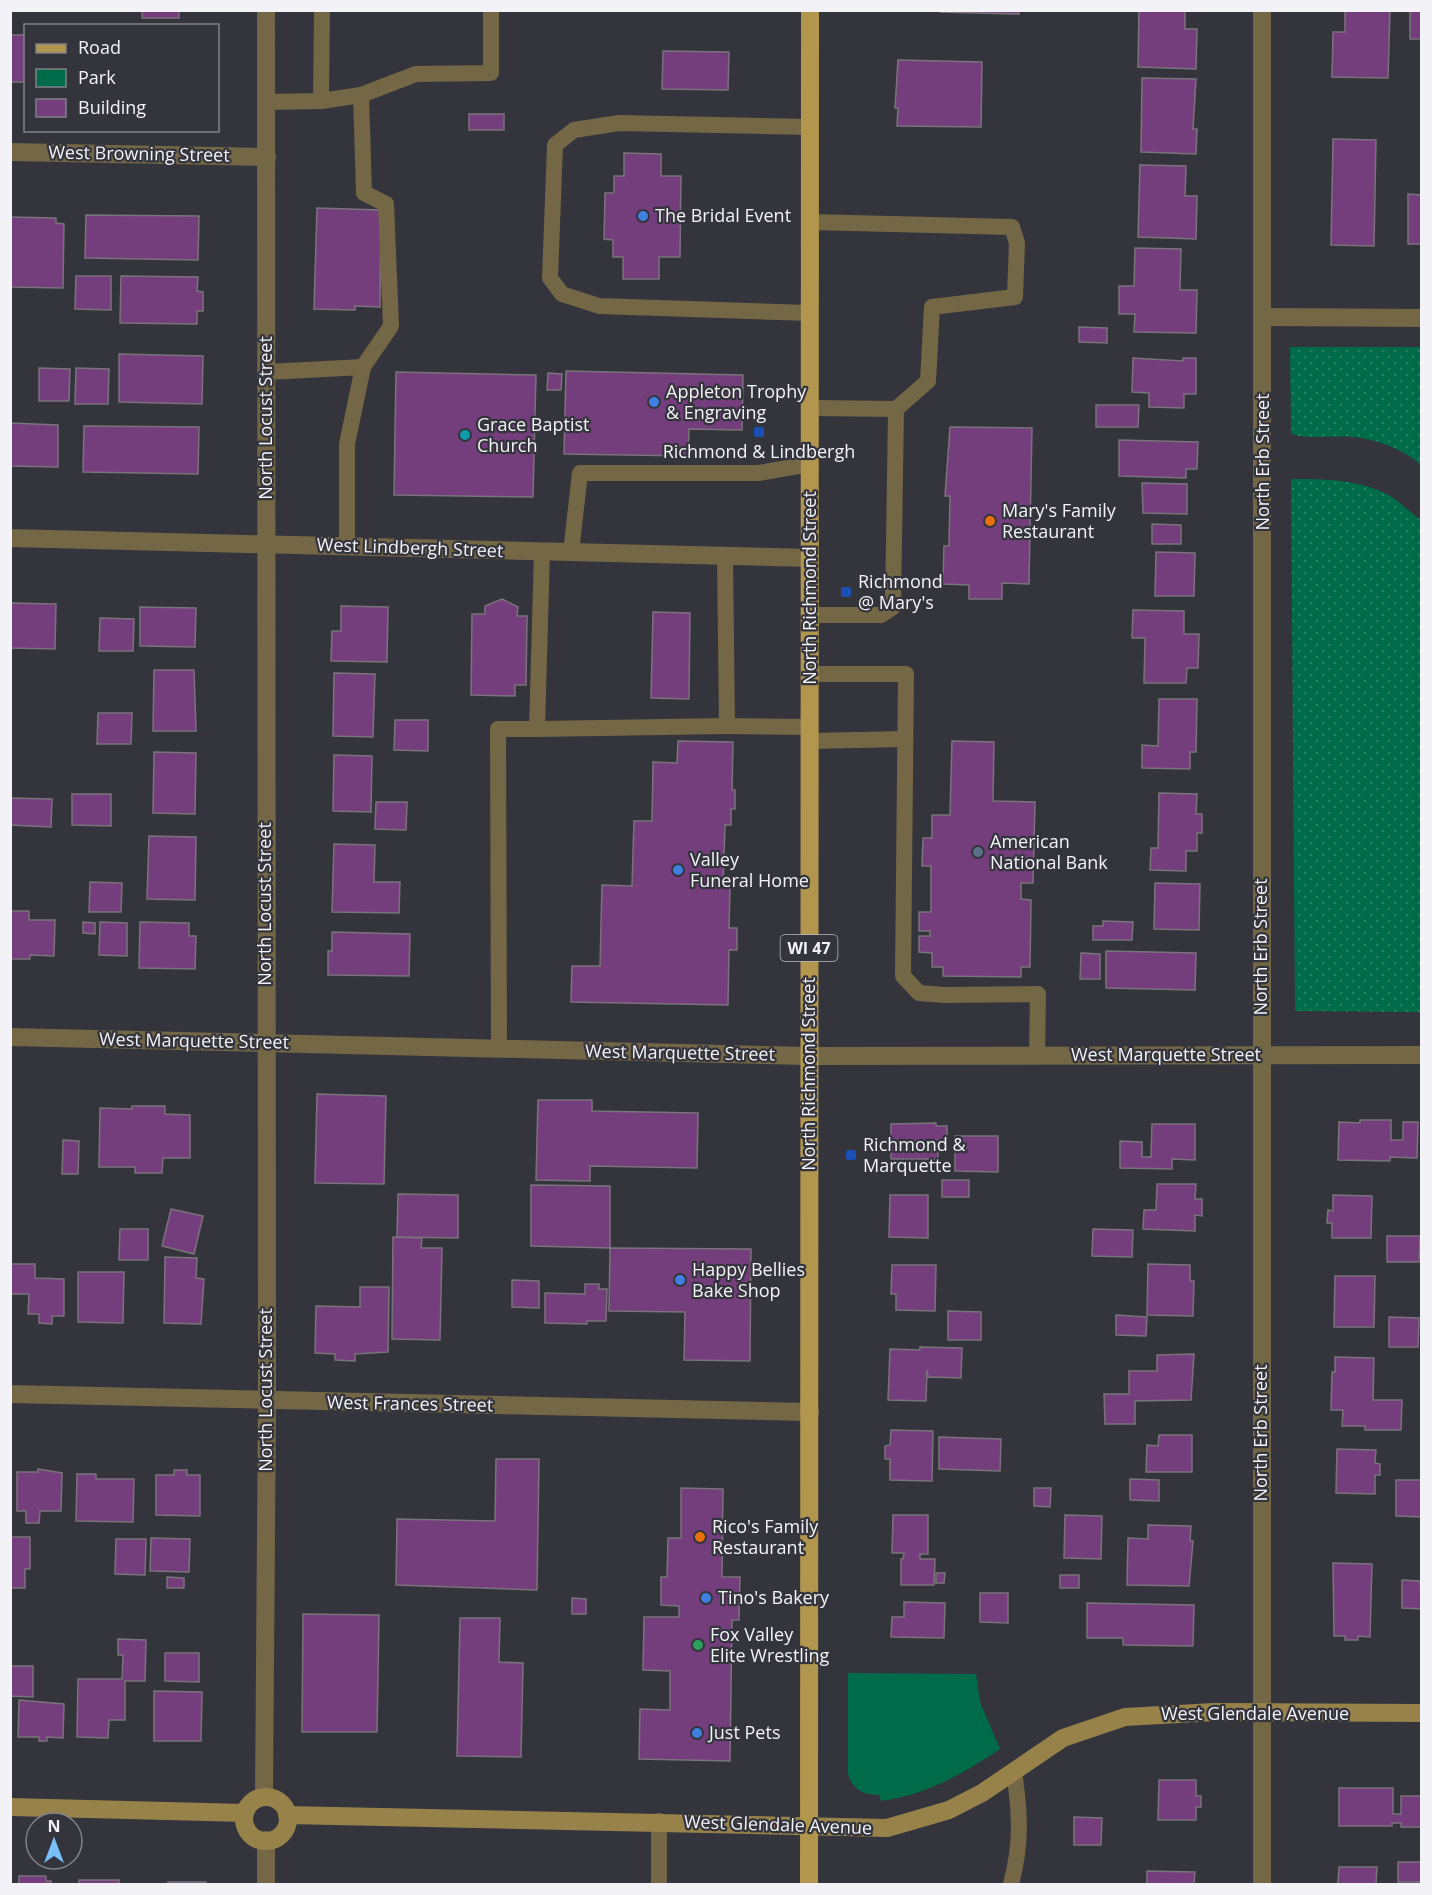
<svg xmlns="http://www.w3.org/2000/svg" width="1432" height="1895" viewBox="0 0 1432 1895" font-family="'Open Sans',sans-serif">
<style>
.grass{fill:url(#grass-dots)}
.park{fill:#006b48}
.building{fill:#743e7d;stroke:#7a737b;stroke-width:1.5}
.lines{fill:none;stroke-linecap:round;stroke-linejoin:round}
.lane{stroke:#746745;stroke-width:16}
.street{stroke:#746745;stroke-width:18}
.secondary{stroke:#97824a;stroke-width:18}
.primary{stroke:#b2964d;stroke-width:18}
.shop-dot{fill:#3f7fe0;stroke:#34343c;stroke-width:2}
.transit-dot{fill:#1a4fb4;stroke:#34343c;stroke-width:2}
.culture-dot{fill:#0f9aa8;stroke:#34343c;stroke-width:2}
.food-dot{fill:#e8710a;stroke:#34343c;stroke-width:2}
.service-dot{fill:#5c6f8a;stroke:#34343c;stroke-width:2}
.leisure-dot{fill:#2e9e5b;stroke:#34343c;stroke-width:2}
.labels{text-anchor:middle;stroke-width:4.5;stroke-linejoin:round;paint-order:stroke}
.shield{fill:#34343c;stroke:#b9b9bf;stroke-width:1.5}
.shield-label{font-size:16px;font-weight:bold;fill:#f2f2f7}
.street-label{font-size:18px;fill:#f2f2f7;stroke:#34343c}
.poi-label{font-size:18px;fill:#f2f2f7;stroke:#34343c;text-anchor:start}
</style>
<defs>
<pattern id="grass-dots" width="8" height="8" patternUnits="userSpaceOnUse" patternTransform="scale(1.5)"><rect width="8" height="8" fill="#006b48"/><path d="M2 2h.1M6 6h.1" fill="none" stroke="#268163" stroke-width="1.8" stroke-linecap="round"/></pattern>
</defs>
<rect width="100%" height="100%" fill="#34343c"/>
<g class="grass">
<path d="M1290,347H1421V465C1403,449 1377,439 1352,437C1331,435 1311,440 1291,434Z"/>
<path d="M1291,479C1325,479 1361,479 1392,497C1402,504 1411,513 1421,520V1012L1295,1011Z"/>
</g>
<path class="park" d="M848,1673L976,1674L980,1702L1000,1749C963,1774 926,1795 881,1801L879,1795C863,1795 853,1790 848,1774Z"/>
<g class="building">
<rect x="142" y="10" width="37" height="8"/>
<polygon points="940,10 1019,10 1019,14 940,12"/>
<polygon points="1139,10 1185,10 1185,29 1197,29 1196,69 1138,67"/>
<polygon points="1345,10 1390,10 1388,78 1332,77 1333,32 1345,32"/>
<rect x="1410" y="10" width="12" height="29"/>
<rect x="10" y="35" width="16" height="47"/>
<polygon points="663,51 729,52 728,90 662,89"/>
<polygon points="898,60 982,62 981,127 897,126 898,108 895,108"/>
<polygon points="1142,78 1196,79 1193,129 1197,129 1196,154 1141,152"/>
<rect x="469" y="114" width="35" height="16"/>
<polygon points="1333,139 1376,140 1374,246 1331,245"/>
<polygon points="624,153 661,154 661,176 681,176 680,257 659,257 659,279 623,279 623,257 613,257 613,240 604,239 605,193 614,193 614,176 624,176"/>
<polygon points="1140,165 1186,166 1185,196 1197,196 1196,239 1138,237"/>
<polygon points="1408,194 1422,195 1422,244 1408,244"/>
<polygon points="317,208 381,210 380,307 355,306 355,310 314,309"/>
<polygon points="86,215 199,216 198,260 85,258"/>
<polygon points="10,217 56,218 56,223 64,224 63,288 10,287"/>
<polygon points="1135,248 1181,249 1180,290 1197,290 1196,333 1134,332 1135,314 1119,314 1119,286 1134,286"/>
<polygon points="76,276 111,276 111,310 75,309"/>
<polygon points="121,276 198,277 197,291 203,292 203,311 197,311 197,324 120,323"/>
<polygon points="1079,327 1107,328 1107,343 1079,342"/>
<polygon points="119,354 203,356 202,404 119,402"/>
<polygon points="1133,358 1183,361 1183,358 1196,358 1196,394 1184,394 1184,408 1149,407 1149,393 1132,392"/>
<polygon points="39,368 70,369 69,401 39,401"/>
<polygon points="76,368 109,369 108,404 75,404"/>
<polygon points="566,371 743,375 742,430 689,429 688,456 564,454"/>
<polygon points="396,372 536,375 533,497 394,495"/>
<polygon points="548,373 562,374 561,390 547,390"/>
<polygon points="1096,405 1139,405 1138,427 1096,427"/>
<polygon points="10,423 58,425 58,467 10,466"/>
<polygon points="84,426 199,427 198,474 83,472"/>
<polygon points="950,427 1032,428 1029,584 1002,583 1002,599 969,599 969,585 943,584 944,546 949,546 950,496 945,496"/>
<polygon points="1119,440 1198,442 1197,469 1186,469 1186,478 1119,476"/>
<polygon points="1142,483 1187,484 1187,514 1143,513"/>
<polygon points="1152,524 1181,525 1181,544 1152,544"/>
<polygon points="1156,552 1195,553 1194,596 1155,596"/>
<polygon points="502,599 518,607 517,616 527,616 526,685 515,685 515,696 471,695 472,614 485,614 485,606"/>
<polygon points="10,603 56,604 55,649 10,648"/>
<polygon points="341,606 388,607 387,662 331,661 332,631 341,631"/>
<polygon points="140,607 196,608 195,647 140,646"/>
<polygon points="1133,610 1184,611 1184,634 1199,634 1198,668 1187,668 1186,683 1144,683 1145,638 1132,638"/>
<polygon points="653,612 690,613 689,699 651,698"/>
<polygon points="100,618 134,619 133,651 99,651"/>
<polygon points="154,670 194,670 196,731 153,731"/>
<polygon points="334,673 375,674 373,737 333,736"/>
<polygon points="1159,699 1197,699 1196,752 1190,752 1190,769 1142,768 1142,745 1158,746"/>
<polygon points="98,713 132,713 131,744 97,744"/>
<polygon points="395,720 428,720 428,751 394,750"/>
<polygon points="678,741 733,742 732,790 735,790 735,809 731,809 731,825 725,825 723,886 730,887 729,928 737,928 737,950 729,950 728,1005 571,1002 572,966 600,966 602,885 632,886 634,821 652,821 653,762 677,763"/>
<polygon points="952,741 994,742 993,801 1035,802 1033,883 1021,883 1021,899 1031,900 1030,967 1021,967 1021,977 943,976 943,967 932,967 932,953 919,952 919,936 930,936 930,931 919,931 919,912 931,912 931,866 922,866 923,838 932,838 932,815 950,815"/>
<polygon points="154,752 196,753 195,814 153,813"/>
<polygon points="334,755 372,756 371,812 333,811"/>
<polygon points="1159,793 1197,794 1196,814 1202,814 1202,833 1197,833 1197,851 1186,851 1186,871 1150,870 1151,848 1158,848"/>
<polygon points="72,794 111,794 111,826 72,825"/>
<polygon points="10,798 52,799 51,827 10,825"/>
<polygon points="376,802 407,802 406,830 375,829"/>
<polygon points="149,836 196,837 195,900 147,899"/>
<polygon points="334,844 375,845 374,882 400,882 399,913 332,912"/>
<polygon points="90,882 122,883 121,912 89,912"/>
<polygon points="1155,883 1200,884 1199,930 1154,929"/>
<polygon points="10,911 29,911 29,920 55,920 54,956 30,955 30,959 10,959"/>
<polygon points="1103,921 1133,922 1132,940 1093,940 1093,926 1103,926"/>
<polygon points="83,922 95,923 95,934 83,933"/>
<polygon points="100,922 127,923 127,956 99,955"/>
<polygon points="140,922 189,923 189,936 196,936 195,969 139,968"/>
<polygon points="332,932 410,934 409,976 328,975 328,951 332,951"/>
<polygon points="1106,951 1196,953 1195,990 1106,988"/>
<polygon points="1081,953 1100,954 1100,979 1080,979"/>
<polygon points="317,1094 386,1096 384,1184 315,1183"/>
<polygon points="538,1100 592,1100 592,1111 698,1113 697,1168 590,1166 590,1181 536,1180"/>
<polygon points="132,1106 165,1106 165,1114 190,1115 190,1158 163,1158 162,1173 135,1173 135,1167 99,1167 100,1108 132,1109"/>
<polygon points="1360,1120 1391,1120 1391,1140 1403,1140 1403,1122 1418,1122 1417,1158 1390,1157 1390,1161 1338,1160 1339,1122 1360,1123"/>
<polygon points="936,1123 936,1126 947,1126 947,1140 938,1140 938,1159 891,1159 891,1124"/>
<polygon points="1152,1124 1195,1124 1195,1160 1172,1159 1172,1169 1120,1168 1120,1141 1142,1142 1142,1157 1151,1157"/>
<polygon points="955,1136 998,1136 998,1172 955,1171"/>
<polygon points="63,1140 79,1141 78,1174 62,1174"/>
<rect x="942" y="1180" width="27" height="17"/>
<polygon points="1157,1184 1196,1184 1195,1199 1202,1199 1202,1216 1195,1215 1195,1231 1143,1229 1144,1210 1156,1210"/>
<polygon points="531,1185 610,1186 610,1248 531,1246"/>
<polygon points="398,1194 458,1195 458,1238 397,1237"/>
<polygon points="890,1195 928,1195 928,1238 889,1237"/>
<polygon points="1333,1195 1372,1196 1371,1238 1332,1238 1332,1223 1327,1223 1328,1210 1333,1211"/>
<polygon points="171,1209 203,1216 194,1254 162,1246"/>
<polygon points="120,1229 148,1229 148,1260 119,1260"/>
<polygon points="1093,1229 1133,1230 1132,1257 1092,1256"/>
<polygon points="1387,1236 1420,1236 1419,1262 1387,1262"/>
<polygon points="393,1237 422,1238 421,1248 442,1248 440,1340 392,1339"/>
<polygon points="610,1248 751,1249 750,1361 684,1360 685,1312 609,1311"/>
<polygon points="165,1257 197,1258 196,1278 204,1279 201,1324 164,1323"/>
<polygon points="10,1264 35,1264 35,1278 64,1279 64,1316 52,1316 52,1324 39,1323 39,1314 28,1314 29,1294 10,1294"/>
<polygon points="1148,1264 1190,1265 1190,1281 1194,1281 1193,1316 1147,1315"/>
<polygon points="892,1265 936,1265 935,1311 896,1310 896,1294 891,1294"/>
<polygon points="78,1272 124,1272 123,1323 78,1322"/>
<polygon points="1335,1276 1375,1276 1374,1327 1334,1327"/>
<polygon points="512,1280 539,1281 539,1308 512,1307"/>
<polygon points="585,1284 599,1284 599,1289 607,1289 606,1321 587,1321 587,1324 545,1323 545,1293 585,1294"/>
<polygon points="360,1287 389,1287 388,1352 355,1354 355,1361 335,1360 335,1354 315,1353 316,1306 360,1307"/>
<polygon points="948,1311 981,1312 981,1340 948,1340"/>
<polygon points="1116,1315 1147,1317 1146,1336 1116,1335"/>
<polygon points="1389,1317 1419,1318 1418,1347 1389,1347"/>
<polygon points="920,1347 962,1348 961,1378 928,1377 927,1370 926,1401 888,1400 890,1349 920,1350"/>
<polygon points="1194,1354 1191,1400 1135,1401 1135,1424 1105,1424 1104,1394 1129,1394 1129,1371 1157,1371 1157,1355"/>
<polygon points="1335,1357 1374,1358 1373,1400 1402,1400 1401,1430 1365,1430 1365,1426 1342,1426 1343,1410 1331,1410 1332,1372 1335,1372"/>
<polygon points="891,1430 933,1431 932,1481 890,1480 890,1459 885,1459 885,1446 890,1445"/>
<polygon points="1159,1435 1192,1435 1192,1472 1146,1472 1147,1445 1158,1446"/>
<polygon points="939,1437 1001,1439 1000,1471 939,1469"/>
<polygon points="1337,1449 1376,1450 1375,1463 1380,1464 1380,1475 1375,1475 1375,1494 1336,1493"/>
<polygon points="496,1459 539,1459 537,1590 396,1585 397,1519 495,1521"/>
<polygon points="38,1469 62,1473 61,1511 40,1511 39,1523 26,1523 26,1511 17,1511 17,1472 38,1472"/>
<polygon points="174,1470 187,1470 187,1475 200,1475 200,1516 156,1515 156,1475 174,1475"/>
<polygon points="77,1474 96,1474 96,1479 134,1479 133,1522 76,1521"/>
<polygon points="1130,1479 1159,1480 1159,1501 1130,1500"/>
<polygon points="1396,1480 1422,1480 1422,1517 1396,1516"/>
<polygon points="681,1488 723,1489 722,1577 740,1577 739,1620 732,1620 730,1761 639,1759 640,1709 670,1710 670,1671 643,1670 644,1617 679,1617 679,1606 661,1605 661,1577 667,1577 668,1538 681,1538"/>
<polygon points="1034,1488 1051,1488 1050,1507 1034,1506"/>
<polygon points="893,1515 928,1515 928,1554 920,1554 920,1559 935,1559 934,1585 901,1585 901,1559 903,1559 904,1553 892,1553"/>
<polygon points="1065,1515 1102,1516 1101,1559 1064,1558"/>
<polygon points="1148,1525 1191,1526 1190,1541 1193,1541 1189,1586 1127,1585 1128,1538 1148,1539"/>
<polygon points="10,1537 30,1537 30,1569 25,1569 25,1588 10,1588"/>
<polygon points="151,1538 190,1539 189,1572 150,1571"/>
<polygon points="116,1539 146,1539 145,1575 115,1574"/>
<polygon points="1333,1563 1372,1564 1370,1637 1358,1636 1358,1640 1345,1640 1345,1636 1334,1636"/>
<polygon points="936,1573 945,1573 944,1583 936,1583"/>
<rect x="1060" y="1575" width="19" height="13"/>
<polygon points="167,1577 184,1578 184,1588 167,1588"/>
<polygon points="1402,1580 1420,1581 1422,1609 1402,1608"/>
<polygon points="980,1593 1008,1593 1008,1623 980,1622"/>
<polygon points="572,1598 586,1599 586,1614 572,1614"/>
<polygon points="904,1602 945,1603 944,1638 891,1637 892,1617 904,1617"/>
<polygon points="1087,1603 1194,1605 1193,1646 1123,1645 1123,1638 1087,1638"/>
<polygon points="303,1614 379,1615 377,1732 302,1732"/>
<polygon points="460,1618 500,1618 499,1662 523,1663 521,1757 457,1756"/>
<polygon points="118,1639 146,1640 145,1681 125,1681 125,1720 109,1720 108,1738 77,1737 78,1679 122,1679 123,1655 118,1655"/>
<polygon points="165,1653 199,1653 199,1682 165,1681"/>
<polygon points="10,1666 33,1666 33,1697 10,1696"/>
<polygon points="154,1691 202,1692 201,1741 154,1741"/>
<polygon points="19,1700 64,1704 63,1738 47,1737 47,1741 39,1741 39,1737 18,1737"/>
<polygon points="1159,1780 1196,1780 1196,1796 1201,1796 1201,1807 1196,1807 1196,1820 1158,1820"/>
<polygon points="1339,1788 1393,1788 1393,1814 1401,1814 1401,1796 1422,1796 1422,1827 1401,1827 1401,1823 1392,1823 1392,1826 1339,1826"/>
<polygon points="1074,1817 1102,1818 1101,1845 1074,1845"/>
<rect x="1398" y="1862" width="24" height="20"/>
<polygon points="1339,1867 1377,1867 1376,1884 1333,1884 1338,1883"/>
<polygon points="1147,1871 1195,1872 1194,1884 1147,1884"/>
<polygon points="19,1876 46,1876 46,1881 51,1881 51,1884 19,1884"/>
<rect x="79" y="1880" width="40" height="4"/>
<rect x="168" y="1882" width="38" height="2"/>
</g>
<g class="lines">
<g class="lane">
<polyline points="321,101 361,95 416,74 491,73 491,10"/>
<polyline points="268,102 321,101 322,10"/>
<polyline points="810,127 619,123 574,130 555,145 550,278 562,294 599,306 810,313"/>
<polyline points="267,372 363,367 391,326 386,204 364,193 361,95"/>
<polyline points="810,408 896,409"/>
<polyline points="347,546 347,444 363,367"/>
<polyline points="571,552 580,473 759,473 810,464"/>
<polyline points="725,556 727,726 810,727"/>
<polyline points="810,615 881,615 893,607 896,409 928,381 932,307 1015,297 1017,243 1012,227 810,222"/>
<polyline points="810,674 906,674 903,976 919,993 944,995 1038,994 1037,1056"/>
<polyline points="537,729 727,726"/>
<polyline points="810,741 905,739"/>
<polyline points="499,1048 498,729 537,729 542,552"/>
<polyline points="659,1884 659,1821"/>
<path d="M1011,1884C1022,1843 1020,1813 1014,1771"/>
</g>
<g class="street">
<polyline points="10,152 267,157"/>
<polyline points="1264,317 1422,318"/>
<polyline points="10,538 810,558"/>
<polyline points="10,1037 808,1056 1422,1055"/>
<polyline points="10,1394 810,1412"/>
<polyline points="264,1797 267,1401 266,10"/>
<polyline points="266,1840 266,1884"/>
<polyline points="1262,1884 1262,10"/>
</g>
<g class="secondary">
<circle cx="266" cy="1819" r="22"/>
<polyline points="10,1807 245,1813"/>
<polyline points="287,1815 887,1828 949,1810 982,1793 1063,1738 1125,1717 1214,1712 1422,1713"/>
</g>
<polyline class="primary" points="809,1884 810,10"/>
</g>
<g class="shop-dot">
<circle cx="643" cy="216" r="6"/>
<circle cx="654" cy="402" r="6"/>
<circle cx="678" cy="870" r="6"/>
<circle cx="680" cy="1280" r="6"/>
<circle cx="706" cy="1598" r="6"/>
<circle cx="697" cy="1733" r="6"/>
</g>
<g class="transit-dot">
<rect x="753" y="426" width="12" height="12" rx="3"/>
<rect x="840" y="586" width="12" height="12" rx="3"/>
<rect x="845" y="1149" width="12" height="12" rx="3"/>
</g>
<circle class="culture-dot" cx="465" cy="435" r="6"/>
<g class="food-dot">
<circle cx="990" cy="521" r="6"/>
<circle cx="700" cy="1537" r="6"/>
</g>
<circle class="service-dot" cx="978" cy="852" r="6"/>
<circle class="leisure-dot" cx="698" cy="1645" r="6"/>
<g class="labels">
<rect class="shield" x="780.5" y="935" width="57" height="26" rx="4.5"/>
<g class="shield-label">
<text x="809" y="954">WI 47</text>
</g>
<g class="street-label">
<text transform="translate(139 154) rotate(1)" y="6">West Browning Street</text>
<text transform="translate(266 418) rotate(-90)" y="6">North Locust Street</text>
<text transform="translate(1263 462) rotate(-90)" y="6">North Erb Street</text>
<text transform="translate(410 548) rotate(2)" y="6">West Lindbergh Street</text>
<text transform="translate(810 588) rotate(-90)" y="6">North Richmond Street</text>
<text transform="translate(265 904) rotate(-90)" y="6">North Locust Street</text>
<text transform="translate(1261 947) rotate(-90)" y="6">North Erb Street</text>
<text transform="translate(194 1041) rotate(1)" y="6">West Marquette Street</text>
<text transform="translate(680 1053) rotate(1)" y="6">West Marquette Street</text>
<text x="1166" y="1061">West Marquette Street</text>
<text transform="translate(809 1074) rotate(-90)" y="6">North Richmond Street</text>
<text transform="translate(266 1390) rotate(-90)" y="6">North Locust Street</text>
<text transform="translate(410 1404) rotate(1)" y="6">West Frances Street</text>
<text transform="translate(1261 1433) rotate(-90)" y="6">North Erb Street</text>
<text x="1255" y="1720">West Glendale Avenue</text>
<text transform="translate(778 1825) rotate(2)" y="6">West Glendale Avenue</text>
</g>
<g class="poi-label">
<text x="655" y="222">The Bridal Event</text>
<text x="666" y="398">Appleton Trophy<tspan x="666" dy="21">&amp; Engraving</tspan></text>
<text x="477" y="431">Grace Baptist<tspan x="477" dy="21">Church</tspan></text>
<text x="759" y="458" text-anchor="middle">Richmond &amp; Lindbergh</text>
<text x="1002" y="517">Mary's Family<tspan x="1002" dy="21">Restaurant</tspan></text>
<text x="858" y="588">Richmond<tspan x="858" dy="21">@ Mary's</tspan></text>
<text x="990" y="848">American<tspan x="990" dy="21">National Bank</tspan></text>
<text x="690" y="866">Valley<tspan x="690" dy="21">Funeral Home</tspan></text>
<text x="863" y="1151">Richmond &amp;<tspan x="863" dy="21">Marquette</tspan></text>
<text x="692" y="1276">Happy Bellies<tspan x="692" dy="21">Bake Shop</tspan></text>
<text x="712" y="1533">Rico's Family<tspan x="712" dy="21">Restaurant</tspan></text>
<text x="718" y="1604">Tino's Bakery</text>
<text x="710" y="1641">Fox Valley<tspan x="710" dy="21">Elite Wrestling</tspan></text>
<text x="709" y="1739">Just Pets</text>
</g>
</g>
<rect width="1432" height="1895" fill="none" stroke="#f2f2f7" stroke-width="24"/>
<rect x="24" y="24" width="195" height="108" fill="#34343c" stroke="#808087" stroke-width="1.5"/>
<rect x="36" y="44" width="30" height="9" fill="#b2964d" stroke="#808087" stroke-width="1.5"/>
<text x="78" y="54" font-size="18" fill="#f2f2f7">Road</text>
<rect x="36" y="69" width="30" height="18" fill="#006b48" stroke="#808087" stroke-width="1.5"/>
<text x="78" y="84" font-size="18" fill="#f2f2f7">Park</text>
<rect x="36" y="99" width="30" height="18" fill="#743e7d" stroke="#808087" stroke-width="1.5"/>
<text x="78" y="114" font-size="18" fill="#f2f2f7">Building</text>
<g transform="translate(54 1841)"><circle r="28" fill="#34343c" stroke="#808087" stroke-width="1.5"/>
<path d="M0-4.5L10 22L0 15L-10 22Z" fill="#79bff8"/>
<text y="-9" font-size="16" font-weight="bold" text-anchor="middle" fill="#f2f2f7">N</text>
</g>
</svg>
